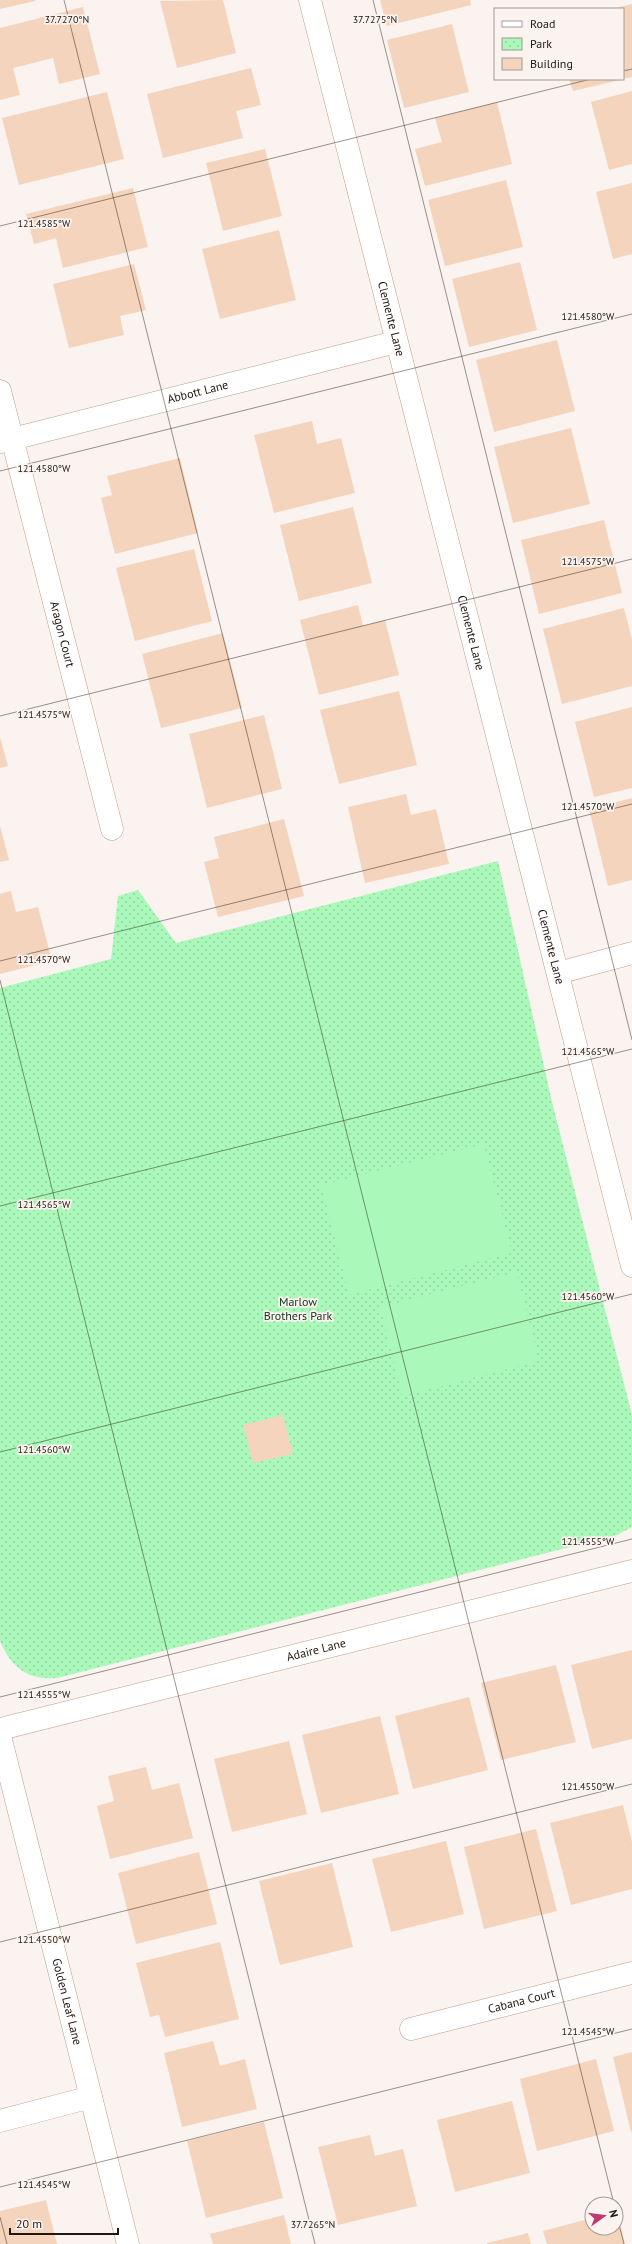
<svg xmlns="http://www.w3.org/2000/svg" width="632" height="2244" viewBox="0 0 632 2244" font-family="'PT Sans',sans-serif">
<style>
.park{fill:url(#park-dots)}
.pitch{fill:#aaf8ba}
.building{fill:#f4d4bd}
.lines{fill:none;stroke-linecap:round;stroke-linejoin:round}
.minor-casing{stroke:#bb9d87;stroke-width:23}
.minor{stroke:#fff;stroke-width:22}
.ticks{fill:none;stroke:#22160e;stroke-width:1;stroke-opacity:0.45}
.labels{text-anchor:middle;stroke-width:3.5;stroke-linejoin:round;paint-order:stroke}
.street-label{font-size:12px;fill:#22160e;stroke:#faf3ef}
.park-label{font-size:12px;fill:#12331b;stroke:#faf3ef}
.ticks-label{font-size:10px;text-anchor:middle;fill:#22160e;stroke:#faf3ef;stroke-width:3.5;stroke-linejoin:round;paint-order:stroke}
</style>
<defs>
<pattern id="park-dots" width="8" height="8" patternUnits="userSpaceOnUse"><rect width="8" height="8" fill="#aaf8ba"/><path d="M2 2h.1M6 6h.1" fill="none" stroke="#92d49f" stroke-width="1.8" stroke-linecap="round"/></pattern>
</defs>
<rect width="100%" height="100%" fill="#faf3ef"/>
<path class="park" d="M498,861L552,1102L632,1415V1527L617,1535L57,1678C27,1680 12,1668 0,1641V988L111,959L118,896L138,890L176,943Z"/>
<g class="pitch">
<polygon points="484,1144 512,1253 349,1295 321,1185"/>
<polygon points="517,1272 539,1361 402,1396 380,1307"/>
</g>
<g class="building">
<polygon points="0,0 35,0 35,1 0,9"/>
<polygon points="223,0 236,53 177,68 160,1"/>
<polygon points="380,0 470,0 471,5 387,26"/>
<polygon points="632,4 632,77 623,79 623,9 615,8"/>
<polygon points="83,7 100,74 59,84 53,58 13,68 20,95 0,100 0,28"/>
<polygon points="452,24 469,92 404,108 387,40"/>
<polygon points="251,68 261,105 236,111 243,138 163,158 147,94"/>
<polygon points="569,79 620,79 620,80 573,91"/>
<polygon points="632,91 632,164 609,170 591,102"/>
<polygon points="107,92 124,159 19,185 2,118"/>
<polygon points="497,102 512,164 425,186 415,149 442,142 435,118"/>
<polygon points="265,149 282,216 223,231 206,163"/>
<polygon points="506,180 523,247 445,266 428,200"/>
<polygon points="632,183 632,254 613,259 596,192"/>
<polygon points="133,188 148,247 63,268 56,238 34,244 26,214"/>
<polygon points="279,230 296,300 220,319 202,249"/>
<polygon points="520,262 537,330 469,347 452,279"/>
<polygon points="134,264 146,310 120,316 124,335 69,348 53,284"/>
<polygon points="557,340 575,411 494,432 476,360"/>
<polygon points="312,421 317,444 341,438 355,493 274,513 254,435"/>
<polygon points="571,428 590,504 513,523 494,447"/>
<polygon points="180,458 198,533 115,554 101,498 112,495 107,476"/>
<polygon points="353,507 372,583 299,601 280,525"/>
<polygon points="604,520 622,593 539,614 521,540"/>
<polygon points="194,549 212,621 135,641 116,568"/>
<polygon points="358,605 363,626 385,620 399,675 319,695 300,620"/>
<polygon points="624,608 632,639 632,686 562,704 543,629"/>
<polygon points="223,633 242,708 161,728 142,654"/>
<polygon points="399,691 417,765 339,784 320,710"/>
<polygon points="632,707 632,788 594,797 575,722"/>
<polygon points="264,715 282,789 207,808 189,734"/>
<polygon points="0,737 8,766 0,768"/>
<polygon points="406,794 411,815 436,809 449,864 365,883 348,807"/>
<polygon points="632,798 632,880 608,886 589,809"/>
<polygon points="284,819 304,896 218,917 204,862 219,858 214,837"/>
<polygon points="0,826 9,860 0,862"/>
<polygon points="11,891 16,912 38,907 52,961 0,974 0,894"/>
<polygon points="283,1415 293,1454 253,1463 243,1425"/>
<polygon points="632,1650 632,1739 592,1749 571,1665"/>
<polygon points="556,1665 576,1742 501,1760 481,1683"/>
<polygon points="469,1697 488,1770 413,1789 395,1716"/>
<polygon points="380,1716 399,1794 321,1813 302,1735"/>
<polygon points="289,1741 307,1814 232,1832 214,1759"/>
<polygon points="146,1767 152,1790 179,1783 193,1838 110,1859 97,1806 114,1801 108,1776"/>
<polygon points="623,1805 632,1842 632,1889 571,1905 550,1823"/>
<polygon points="536,1829 557,1911 484,1929 464,1847"/>
<polygon points="446,1841 464,1914 391,1932 372,1859"/>
<polygon points="199,1852 217,1924 136,1944 118,1873"/>
<polygon points="332,1863 353,1947 280,1965 259,1881"/>
<polygon points="220,1942 239,2019 165,2037 159,2015 150,2017 136,1963"/>
<polygon points="213,2041 220,2066 245,2059 257,2109 182,2127 164,2053"/>
<polygon points="632,2052 632,2131 631,2132 613,2057"/>
<polygon points="596,2059 614,2131 537,2151 520,2079"/>
<polygon points="512,2101 530,2173 455,2192 437,2120"/>
<polygon points="264,2122 283,2198 206,2218 187,2141"/>
<polygon points="370,2135 375,2156 403,2149 417,2206 338,2225 318,2147"/>
<polygon points="46,2200 57,2244 0,2244 0,2211"/>
<polygon points="617,2210 625,2244 547,2244 543,2231 592,2218 592,2228 616,2228"/>
<polygon points="284,2215 291,2244 213,2244 210,2234"/>
<polygon points="528,2233 531,2244 487,2244 487,2243"/>
</g>
<g class="lines">
<g class="minor-casing">
<g id="minor">
<path id="s1" d="M310,0L632,1266"/>
<path id="s2" d="M0,391L112,829"/>
<path id="s3" d="M0,442L396,342"/>
<polyline points="558,973 632,953"/>
<path id="s4" d="M0,1729L632,1571"/>
<path id="s5" d="M0,1736L128,2244"/>
<path id="s6" d="M411,2029L632,1973"/>
<polyline points="0,2121 91,2097"/>
</g>
</g>
<use href="#minor" class="minor"/>
</g>
<path class="ticks" d="M64,0L614,2204M373,0L632,1040M623,71L632,69M0,226L591,79M0,471L632,314M0,716L632,559M0,961L632,804M0,980L315,2244M0,1206L632,1049M0,1452L632,1294M0,1697L632,1539M0,1942L632,1784M0,2187L632,2029M616,2213L624,2244M0,2217L7,2244"/>
<g class="labels">
<g class="street-label">
<text dy="4" stroke="none"><textPath href="#s1" startOffset="329">Clemente Lane</textPath></text>
<text dy="4" stroke="none"><textPath href="#s3" startOffset="204">Abbott Lane</textPath></text>
<text dy="4" stroke="none"><textPath href="#s1" startOffset="653">Clemente Lane</textPath></text>
<text dy="4" stroke="none"><textPath href="#s2" startOffset="251">Aragon Court</textPath></text>
<text dy="4" stroke="none"><textPath href="#s1" startOffset="977">Clemente Lane</textPath></text>
<text dy="4" stroke="none"><textPath href="#s4" startOffset="326">Adaire Lane</textPath></text>
<text dy="4" stroke="none"><textPath href="#s6" startOffset="114">Cabana Court</textPath></text>
<text dy="4" stroke="none"><textPath href="#s5" startOffset="274">Golden Leaf Lane</textPath></text>
</g>
<g class="park-label">
<text x="298" y="1306">Marlow<tspan x="298" dy="14">Brothers Park</tspan></text>
</g>
</g>
<g class="ticks-label">
<text x="67" y="23">37.7270°N</text>
<text x="375" y="23">37.7275°N</text>
<text x="44" y="227">121.4585°W</text>
<text x="588" y="320">121.4580°W</text>
<text x="44" y="472">121.4580°W</text>
<text x="588" y="565">121.4575°W</text>
<text x="44" y="718">121.4575°W</text>
<text x="588" y="810">121.4570°W</text>
<text x="44" y="963">121.4570°W</text>
<text x="588" y="1055">121.4565°W</text>
<text x="44" y="1208">121.4565°W</text>
<text x="588" y="1300">121.4560°W</text>
<text x="44" y="1453">121.4560°W</text>
<text x="588" y="1545">121.4555°W</text>
<text x="44" y="1698">121.4555°W</text>
<text x="588" y="1790">121.4550°W</text>
<text x="44" y="1943">121.4550°W</text>
<text x="588" y="2035">121.4545°W</text>
<text x="44" y="2188">121.4545°W</text>
<text x="313" y="2228">37.7265°N</text>
</g>
<rect x="494" y="8" width="130" height="72" fill="#faf3ef" stroke="#a49b95"/>
<rect x="502" y="21" width="20" height="6" fill="#ffffff" stroke="#a49b95"/>
<text x="530" y="28" font-size="12" fill="#22160e">Road</text>
<rect x="502" y="38" width="20" height="12" fill="url(#park-dots)" stroke="#a49b95"/>
<text x="530" y="48" font-size="12" fill="#22160e">Park</text>
<rect x="502" y="58" width="20" height="12" fill="#f4d4bd" stroke="#a49b95"/>
<text x="530" y="68" font-size="12" fill="#22160e">Building</text>
<g transform="translate(604 2216) rotate(76)"><circle r="19" fill="#faf3ef" stroke="#a49b95"/>
<path d="M0-3L7 15L0 10L-7 15Z" fill="#c03772"/>
<text y="-6" font-size="11" font-weight="bold" text-anchor="middle" fill="#22160e">N</text>
</g>
<path d="M10 2228v6h108v-6" fill="none" stroke="#22160e" stroke-width="2"/>
<text x="16" y="2228" font-size="12" fill="#22160e" stroke="#faf3ef" stroke-width="3" paint-order="stroke">20 m</text>
</svg>
